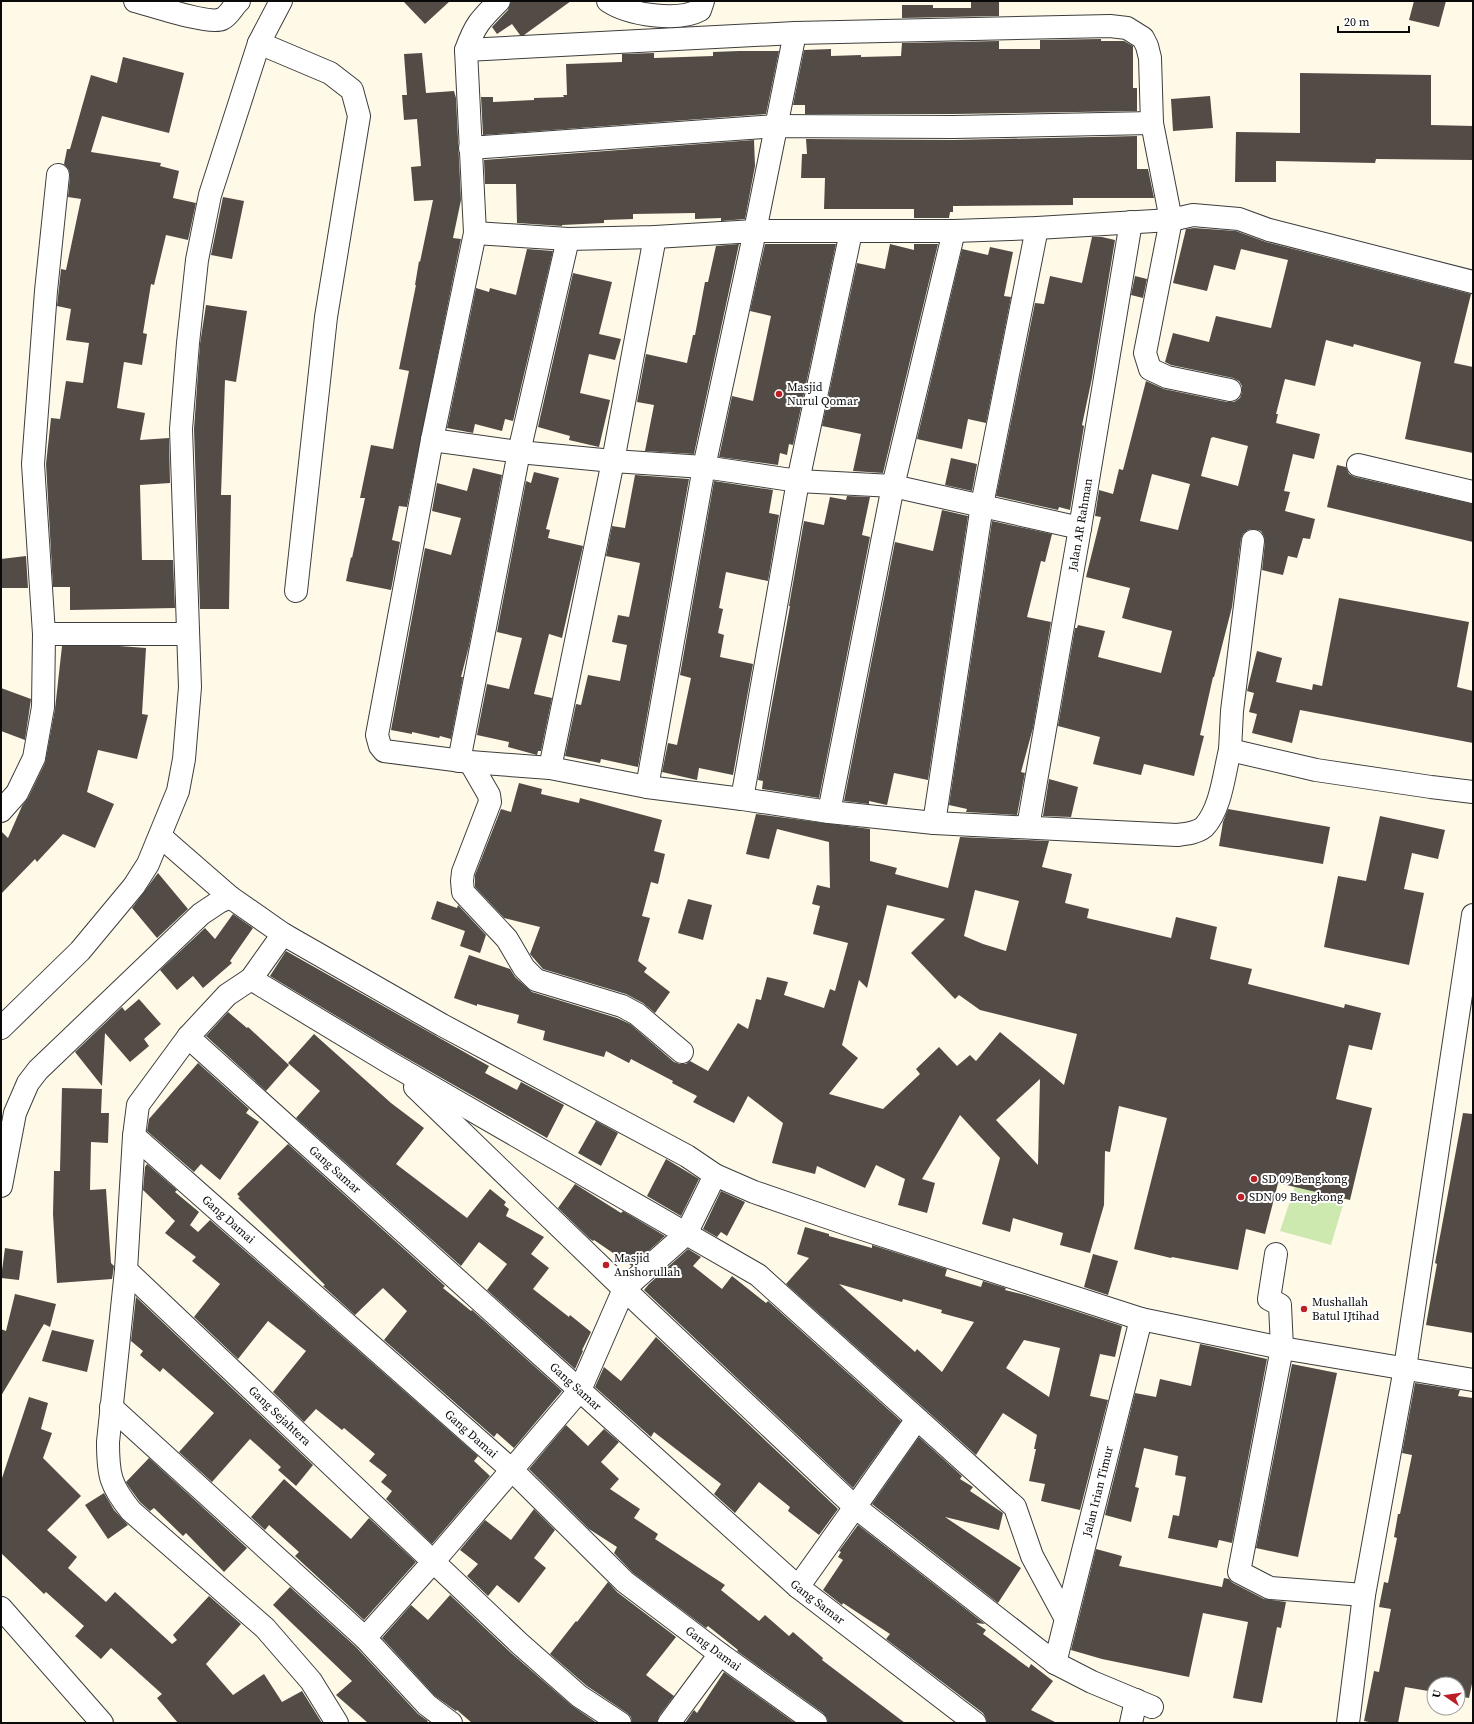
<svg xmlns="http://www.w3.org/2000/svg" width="1474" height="1724" viewBox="0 0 1474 1724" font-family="'Source Serif 4',serif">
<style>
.green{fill:#cee9b0}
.building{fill:#534b46;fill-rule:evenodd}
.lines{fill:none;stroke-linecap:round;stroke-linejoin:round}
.minor-casing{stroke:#3d3d3d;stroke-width:24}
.minor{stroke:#fff;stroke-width:22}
.poi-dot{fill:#bd1f26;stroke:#fff;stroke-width:1.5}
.labels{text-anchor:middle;stroke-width:4;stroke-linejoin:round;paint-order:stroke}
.poi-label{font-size:12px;fill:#0a0a0a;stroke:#fff;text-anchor:start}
.street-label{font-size:12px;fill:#0a0a0a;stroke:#fff}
</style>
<rect width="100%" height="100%" fill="#fffae7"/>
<polygon class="green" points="1321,1108 1366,1128 1331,1245 1280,1231"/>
<g class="building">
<polygon points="403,1 450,1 425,24"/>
<polygon points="511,1 571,1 524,35 520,35 512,24 497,34 492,27 508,10"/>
<polygon points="971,1 999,1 999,16 902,18 902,5 933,5 933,8 971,8"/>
<polygon points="1414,1 1446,1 1439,27 1409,20"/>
<polygon points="1101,39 1101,41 1124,41 1133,46 1133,88 1137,88 1137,111 953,114 805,114 805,105 793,105 804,50 831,49 831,56 861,55 861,57 901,56 902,43 999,41 999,49 1040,49 1040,40"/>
<polygon points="739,51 779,51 766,114 483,135 481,97 493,97 493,102 534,100 534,98 564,97 563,95 567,95 566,64 622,62 622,54 654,53 654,58 713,56 713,52"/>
<polygon points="422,53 426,93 454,91 456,98 461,200 453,238 461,239 407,507 399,506 392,540 400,542 391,590 346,581 351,557 352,558 365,498 360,498 371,445 393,449 409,371 399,369 416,285 415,285 419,261 420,262 433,200 414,201 411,167 421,166 417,119 404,120 402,95 407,95 404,54"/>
<polygon points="123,57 184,73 169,133 102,116 91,152 161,163 160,166 179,171 173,198 196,203 188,240 166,235 154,285 151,284 143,333 147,334 142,365 124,362 117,408 145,413 140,440 169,438 170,483 140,485 142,560 173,560 175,608 70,610 70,587 53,587 46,464 51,418 60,419 66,381 83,383 89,343 66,340 71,309 57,306 61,269 66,270 81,199 68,197 70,176 69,170 64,164 67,149 70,149 91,75 117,83"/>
<polygon points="1300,73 1431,75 1431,125 1473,126 1473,160 1376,159 1375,163 1276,161 1276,182 1235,182 1236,132 1300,133"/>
<polygon points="1210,96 1213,128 1173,131 1171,99"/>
<polygon points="1137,136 1137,169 1148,169 1154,198 1073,198 1073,205 953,206 953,212 950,212 949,218 914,218 914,209 824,209 825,178 801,178 802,154 807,154 806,139 953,140"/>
<polygon points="754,140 755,166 745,219 721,221 721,218 695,219 695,213 633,214 633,219 604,220 604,223 562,225 562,226 517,223 516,184 485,184 484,160"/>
<polygon points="223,197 244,201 232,259 211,255"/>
<path d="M1194,228L1236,231L1266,242L1471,294L1454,363L1473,367V453L1405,439L1421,362L1354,344L1353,347L1326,340L1315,386L1285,379L1276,414H1278L1276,423L1320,434L1314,459L1293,454L1284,491L1290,492L1285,511L1315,519L1310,539L1303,538L1297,558L1288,556L1283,575L1262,570L1265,542L1264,536L1261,531L1254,529L1248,530L1243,534L1241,539L1232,607L1214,677H1213L1200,735L1204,736L1194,776L1144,764L1141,775L1093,764L1100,737L1058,726L1075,628H1077L1078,625L1105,631L1098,657L1161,673L1172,631L1122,618L1130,588L1086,577L1101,517L1095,516L1099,490L1113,494L1119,469L1123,470L1146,381L1164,389L1227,402H1234L1240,398L1242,392V386L1239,381L1233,378L1171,365L1165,362L1173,333L1209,342L1216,316L1271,328L1288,260L1241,249L1235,270L1214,265L1207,291L1173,283L1186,229ZM1213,437L1248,446L1238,486L1201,476L1211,438ZM1152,474L1190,484L1178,530L1140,521Z"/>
<polygon points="1092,237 1102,237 1115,240 1092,378 1082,425 1084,426 1070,510 1059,507 1058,510 996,496 1035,303 1044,304 1050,276 1082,283"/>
<polygon points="739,244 694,454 645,451 654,405 637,402 646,354 687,363 693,335 695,335 705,282 708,282 716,246"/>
<polygon points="765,244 836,244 793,445 789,444 787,455 780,453 778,465 719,457 732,396 753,401 771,316 750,311"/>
<polygon points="890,244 914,250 914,244 938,244 883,473 853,471 861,434 822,426 857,263 885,269"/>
<polygon points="990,247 1013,252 1004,296 1011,297 986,423 968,419 962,449 917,439 962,249 988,255"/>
<polygon points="527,249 553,251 513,421 505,419 502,431 475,424 473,433 447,428 476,288 489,292 490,288 516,295"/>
<polygon points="573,273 612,282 599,334 621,339 615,360 589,354 580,393 610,400 599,447 569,440 570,436 538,427"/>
<polygon points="1135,276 1147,279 1143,298 1131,295"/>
<polygon points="206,305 247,311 236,382 225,380 221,495 231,495 229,609 200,609 194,429 200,344"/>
<polygon points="951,458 977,464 972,491 945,485"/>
<polygon points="1337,465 1346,467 1349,474 1355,477 1473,504 1473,542 1327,507"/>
<polygon points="473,468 502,475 469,646 461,677 463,677 451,739 440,736 439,738 412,732 412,734 391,730 425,548 451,555 461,518 432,511 437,483 467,491"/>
<polygon points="534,472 559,478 546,529 550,530 548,538 583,546 562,638 549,634 534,694 552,698 541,751 538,751 537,755 508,747 509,742 477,735 487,684 509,689 522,638 497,632 526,481 531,483"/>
<polygon points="635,475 689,479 638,767 601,759 600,763 565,756 576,704 581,705 588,675 620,681 627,645 612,642 618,615 629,617 640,563 606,556 612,526 625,528"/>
<polygon points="714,481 773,490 769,513 779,515 768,581 726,572 719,608 723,609 718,633 724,635 720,657 753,664 733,775 699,768 697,780 662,772 668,743 677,745 691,678 680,675"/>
<polygon points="847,496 870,497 862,535 870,537 819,798 762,789 763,781 758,780 790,606 789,606 804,521 824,525 830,497 846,500"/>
<polygon points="942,510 968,516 928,780 894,773 887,805 869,801 869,804 844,801 895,542 933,551"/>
<polygon points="992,521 1052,534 1045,562 1041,561 1027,617 1051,622 1033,728 1021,772 1025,773 1017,815 966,812 967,809 949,805"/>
<polygon points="26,556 28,588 1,588 1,559"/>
<polygon points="1339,598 1469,622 1457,687 1473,691 1473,743 1300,710 1292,743 1252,733 1257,714 1249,712 1254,693 1247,691 1257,651 1282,658 1276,682 1312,690 1313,684 1322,686"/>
<polygon points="62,646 119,646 146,648 142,714 148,715 137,759 98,750 87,792 114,804 95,848 63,834 37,862 35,859 1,894 1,831 8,838 22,806 28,798 45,763 55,709"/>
<polygon points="1,688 31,699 25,740 1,731"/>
<polygon points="1049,779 1078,787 1071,817 1043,816"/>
<polygon points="519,783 542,789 541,794 579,803 580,798 662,820 654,851 665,854 658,884 651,882 642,916 650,918 638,961 647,968 644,972 670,992 655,1013 643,1003 626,994 543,969 530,954 540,927 504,918 475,887 475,875 501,809 511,812"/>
<polygon points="1228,809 1330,827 1323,864 1219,846 1223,822"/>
<path d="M756,814L870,829V861L897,868L895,874L948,888L960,837L1049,841L1042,867L1072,874L1065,903L1089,909L1087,918L1171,938L1176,917L1217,927L1210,959L1252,969L1248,984L1344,1008L1345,1004L1381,1013L1372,1050L1349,1045L1336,1099L1372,1108L1350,1200L1278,1183L1265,1234L1246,1229L1238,1270L1172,1257L1171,1258L1134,1249L1167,1118L1119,1106L1110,1152L1105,1151L1104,1205L1090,1253L1060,1245L1063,1233L1013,1218L1010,1232L982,1224L1000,1158L960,1115L922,1179L935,1183L927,1213L898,1205L905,1179L876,1165L865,1188L817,1166L815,1174L772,1163L783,1123L748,1096L734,1123L693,1102L697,1096L672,1083L673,1081L631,1059L629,1063L606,1051L604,1057L543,1040L545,1031L517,1023L519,1015L477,1004V1006L454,998L469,955L510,969L515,977L532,992L617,1018L630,1024L674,1062L680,1064H686L690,1061L708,1071L738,1023L748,1029L756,999L761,1000L767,977L788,982L784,995L824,1008L830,989L835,991L848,943L813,934L820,906L812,904L817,885L830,888L829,842L777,829L769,859L746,854ZM975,890L1019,901L1006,951L983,944L964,936ZM887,905L945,919L911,953L955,999L959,995L980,1010L1077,1034L1064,1085L1000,1032L976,1061L970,1055L957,1066L939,1047L916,1069L920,1074L883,1109L829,1094L858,1058L842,1045L859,980L867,988ZM1040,1079L1038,1165L996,1120Z"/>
<polygon points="1380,816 1445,830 1438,859 1412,853 1404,889 1424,893 1409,965 1324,947 1338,876 1366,881"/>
<polygon points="158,873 188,909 157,938 132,908"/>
<polygon points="688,899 712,905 703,940 678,933"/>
<polygon points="437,901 457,908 458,905 486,935 480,953 460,946 465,931 431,919"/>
<polygon points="233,914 253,928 230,961 232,963 203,988 193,976 177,990 160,970 205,928 215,939"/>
<polygon points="286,951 489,1066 485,1073 517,1090 521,1082 564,1105 547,1138 396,1052 270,976"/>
<polygon points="139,999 161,1024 144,1039 149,1046 130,1062 105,1033 102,1086 75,1052 122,1007 125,1011"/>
<polygon points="228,1012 247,1028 248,1027 289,1065 266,1091 206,1036"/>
<polygon points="314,1034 391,1103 424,1128 396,1164 467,1218 490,1189 506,1202 504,1205 509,1209 506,1216 544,1237 531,1254 549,1268 533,1289 569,1317 570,1315 591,1332 582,1350 583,1351 575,1369 487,1290 507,1264 479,1242 461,1266 296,1118 320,1091 288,1063"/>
<polygon points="198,1063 249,1109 246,1113 259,1122 220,1180 201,1164 194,1172 147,1131 149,1119"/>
<polygon points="62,1088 102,1089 101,1113 109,1113 108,1143 91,1142 90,1190 106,1189 111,1263 114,1266 112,1279 57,1283 53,1214 54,1171 60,1171"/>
<polygon points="1463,1113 1473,1114 1473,1333 1426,1325 1437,1264 1435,1263"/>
<polygon points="596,1121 618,1133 601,1166 578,1153"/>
<polygon points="288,1144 445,1286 443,1288 471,1311 472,1310 562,1391 514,1448 497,1433 494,1437 384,1340 407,1311 383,1288 355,1315 323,1286 325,1285 238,1198 240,1197 237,1194"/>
<polygon points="666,1159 699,1179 681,1216 647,1196"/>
<polygon points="147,1164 177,1190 175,1192 199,1212 190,1225 198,1232 210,1220 478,1456 474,1461 490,1476 432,1544 386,1499 392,1491 381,1482 387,1475 369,1461 375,1454 344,1428 342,1430 316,1409 304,1422 273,1392 306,1351 268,1321 238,1359 194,1317 220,1284 192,1261 196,1257 165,1233 175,1221 143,1190 145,1167"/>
<polygon points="575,1184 621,1213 623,1211 665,1236 632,1266 594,1240 593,1241 590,1239 558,1208"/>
<polygon points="721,1191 745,1202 727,1236 721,1232 717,1237 703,1229"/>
<path d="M805,1227L829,1234V1236L872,1248V1245L947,1269L945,1276L981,1287L983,1281L1006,1288L1005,1290L1025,1295L1122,1326L1115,1357L1100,1354L1090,1396L1108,1400L1080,1510L1041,1501L1045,1484L1029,1481L1036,1449H1034L1037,1435L1003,1413L976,1455L786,1284L809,1258L797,1254ZM839,1284L902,1302L903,1299L942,1310L941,1313L974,1322L942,1372L917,1349L915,1352ZM1024,1340L1060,1348L1049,1397L1006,1368Z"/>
<polygon points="5,1248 23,1251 19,1280 1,1278"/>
<polygon points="688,1249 701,1257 693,1266 722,1289 732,1276 766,1303 768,1301 901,1421 853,1488 644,1290 649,1284"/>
<polygon points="1093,1254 1118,1261 1108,1295 1084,1287"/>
<polygon points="15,1294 56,1304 50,1327 44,1324 1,1396 1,1329 6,1331"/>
<polygon points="136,1297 313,1465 296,1486 278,1470 281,1467 250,1439 212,1482 179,1452 214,1413 163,1368 160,1372 140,1355 143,1351 131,1341"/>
<polygon points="52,1330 94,1340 87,1372 42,1361"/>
<polygon points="656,1337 838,1509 819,1535 788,1511 790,1507 759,1482 735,1513 714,1494 721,1484 654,1432 651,1437 595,1387 604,1367 621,1381"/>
<polygon points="1200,1344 1267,1359 1232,1543 1219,1540 1217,1548 1168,1538 1173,1515 1179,1516 1186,1477 1175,1475 1178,1456 1144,1448 1135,1487 1139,1488 1131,1522 1105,1515 1135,1393 1156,1397 1160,1379 1191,1386"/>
<polygon points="1292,1364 1337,1373 1298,1557 1256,1548"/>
<polygon points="1415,1383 1460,1390 1458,1396 1473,1398 1473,1679 1469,1698 1458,1696 1458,1684 1434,1684 1434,1692 1405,1687 1398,1723 1374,1723 1364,1721 1374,1671 1379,1672 1391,1609 1379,1607 1384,1582 1388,1583 1397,1538 1394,1537 1398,1514 1400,1514 1412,1455 1402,1453"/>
<polygon points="29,1397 48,1403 41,1429 52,1433 43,1458 81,1496 47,1530 77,1557 68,1568 106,1602 115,1592 172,1644 177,1640 173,1635 209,1596 241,1624 206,1664 233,1695 264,1674 282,1702 302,1691 322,1723 178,1723 157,1698 162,1694 111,1648 101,1659 75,1636 84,1626 46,1592 44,1594 1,1553 1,1481"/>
<polygon points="566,1425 588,1446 604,1429 619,1442 601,1462 619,1479 610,1489 640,1509 634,1518 658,1534 655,1539 725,1585 721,1590 759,1621 765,1615 789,1636 793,1632 823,1658 822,1660 905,1723 828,1723 827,1718 823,1713 737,1651 738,1650 708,1626 706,1628 633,1573 614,1553 617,1547 589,1529 529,1469"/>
<polygon points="919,1437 962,1476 960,1479 973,1487 970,1491 1003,1513 999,1530 945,1517 1021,1568 998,1603 872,1504"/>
<polygon points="149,1458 247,1548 224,1572 186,1533 183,1536 154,1508 150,1511 140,1502 129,1487 126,1482"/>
<polygon points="284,1479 351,1539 369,1518 416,1562 364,1620 295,1556 299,1552 269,1525 265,1530 251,1517"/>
<polygon points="104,1493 114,1510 128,1525 108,1539 85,1505"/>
<polygon points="534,1509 555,1530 534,1558 546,1568 519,1603 497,1585 488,1596 467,1576 478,1564 460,1550 485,1520 511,1540"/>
<polygon points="858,1525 985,1624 976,1623 986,1630 983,1634 1029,1668 1031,1664 1053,1681 1031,1710 1057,1723 987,1723 986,1718 983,1713 886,1639 890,1634 843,1603 842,1605 823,1590 843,1560 838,1557 841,1552 839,1551"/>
<polygon points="1096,1549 1122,1556 1119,1566 1222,1587 1224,1578 1229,1579 1233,1583 1264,1599 1286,1602 1281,1628 1277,1627 1262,1703 1233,1698 1248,1622 1203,1613 1189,1677 1102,1659 1071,1650"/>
<polygon points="608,1582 617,1592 676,1637 646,1675 674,1696 659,1716 657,1723 632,1723 631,1717 627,1713 587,1686 550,1654 576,1621 577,1622"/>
<polygon points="290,1587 356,1647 418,1714 428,1721 426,1723 368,1723 336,1695 352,1681 273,1605"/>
<polygon points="450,1595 510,1652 571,1705 597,1723 472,1723 457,1710 456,1711 435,1696 382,1638 411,1605 428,1620"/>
<polygon points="724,1672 795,1723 685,1723 694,1710 697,1713"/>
</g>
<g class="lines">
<g class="minor-casing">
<g id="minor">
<path d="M135,1C151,5 209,25 222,19C230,15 233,6 239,1"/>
<path d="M499,1C480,20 475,25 466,50L475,233L432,440L377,735L380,746L384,751L470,762L550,768L647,787L742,799L829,812L934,823L1177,835C1185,834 1197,833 1204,827C1221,809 1224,774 1230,750L1316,770L1431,787L1473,792"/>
<path d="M608,1C629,15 678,22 700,10L703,1"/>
<polyline points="795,33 755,231 954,231 1037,228 1171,220 1193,215 1239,219 1269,230 1473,282"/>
<polyline points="259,43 330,73 352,90 359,116 326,317 296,591"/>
<polyline points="466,50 795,33 1110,26 1127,28 1143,38 1147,46 1150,58 1152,123 1171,220 1145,353 1150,369 1167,377 1230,390"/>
<polyline points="470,148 776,126 953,127 1152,123"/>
<polyline points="475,233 568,239 655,237 755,231 704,467 647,787"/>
<polyline points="432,440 519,452 613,461 704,467 798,481 893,486 1080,528"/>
<polyline points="1358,465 1473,492"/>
<polyline points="44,634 188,634"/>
<polyline points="1230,750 1232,711 1253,541"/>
<polyline points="459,761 519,452 568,239"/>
<polyline points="470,762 489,795 490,802 463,872 462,881 463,892 507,939 524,968 536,980 622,1006 637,1014 682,1052"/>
<polyline points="550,768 613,461 655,237"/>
<polyline points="742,799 798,481 851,232"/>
<polyline points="1,811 17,793 34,758 43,707 44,634 33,464 46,291 58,175"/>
<polyline points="829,812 893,486 954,231"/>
<polyline points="934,823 982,505 1037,228"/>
<path id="s1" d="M1028,827L1080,528L1131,222"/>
<polyline points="160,836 230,897 283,934 442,1025 687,1156 715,1175 754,1192 847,1224 1141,1319 1282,1348 1473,1380"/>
<path d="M283,934L251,979L227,995L188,1037L138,1105L134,1136L126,1270L108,1442C108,1475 110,1485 131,1511L265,1628L311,1681L337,1723"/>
<polyline points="251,979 390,1063 758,1275 1015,1507 1032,1556 1066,1619"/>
<polyline points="1,1028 80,951 134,886 148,864 178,791 184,759 190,687 181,429 188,343 197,260 210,195 259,43 281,1"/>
<path id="s2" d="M188,1037L798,1587L975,1723"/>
<polyline points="415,1087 624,1289 855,1507 917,1419"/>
<path id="s3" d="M134,1136L513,1471L625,1582L720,1654L816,1723"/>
<polyline points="1,1186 15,1113 28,1083 38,1070 201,914 219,902 230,897"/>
<polyline points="1276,1254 1269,1299 1280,1305 1282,1348 1239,1572 1270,1588 1364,1595"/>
<path id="s4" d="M126,1270L519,1643L579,1696L620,1723"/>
<polyline points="111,1407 365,1638 427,1705 451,1723"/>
<polyline points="798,1587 855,1507 1055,1663 1092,1682 1152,1707"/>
<polyline points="1,1608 102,1723"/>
<polyline points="365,1638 433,1562 580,1390 624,1289 686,1234 715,1175"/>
<path id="s5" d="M1055,1663L1141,1319"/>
<polyline points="669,1723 720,1654"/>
<polyline points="1131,1723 1136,1700"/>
<polyline points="1348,1723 1364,1595 1405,1368 1473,915"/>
</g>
</g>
<use href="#minor" class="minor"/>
</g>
<g class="poi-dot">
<circle cx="779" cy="394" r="4"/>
<circle cx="1254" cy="1179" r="4"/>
<circle cx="1241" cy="1197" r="4"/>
<circle cx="606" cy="1265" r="4"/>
<circle cx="1304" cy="1309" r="4"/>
</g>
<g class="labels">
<g class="poi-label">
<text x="787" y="391">Masjid<tspan x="787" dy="14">Nurul Qomar</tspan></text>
<text x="1262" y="1183">SD 09 Bengkong</text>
<text x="1249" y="1201">SDN 09 Bengkong</text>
<text x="614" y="1262">Masjid<tspan x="614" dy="14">Anshorullah</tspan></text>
<text x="1312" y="1306">Mushallah<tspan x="1312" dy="14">Batul IJtihad</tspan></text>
</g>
<g class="street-label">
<text dy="4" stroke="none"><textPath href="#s1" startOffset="307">Jalan AR Rahman</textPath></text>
<text dy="4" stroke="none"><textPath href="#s2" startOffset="198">Gang Samar</textPath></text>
<text dy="4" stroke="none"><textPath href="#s3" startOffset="126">Gang Damai</textPath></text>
<text dy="4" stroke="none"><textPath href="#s2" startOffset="522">Gang Samar</textPath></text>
<text dy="4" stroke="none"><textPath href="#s4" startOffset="212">Gang Sejahtera</textPath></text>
<text dy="4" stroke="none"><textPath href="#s3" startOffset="450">Gang Damai</textPath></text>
<text dy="4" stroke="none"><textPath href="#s5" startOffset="177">Jalan Irian Timur</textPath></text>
<text dy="4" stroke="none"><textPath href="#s2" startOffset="846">Gang Samar</textPath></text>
<text dy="4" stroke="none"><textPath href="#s3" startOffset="774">Gang Damai</textPath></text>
</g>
</g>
<rect width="1474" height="1724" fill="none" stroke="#0a0a0a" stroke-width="4"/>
<g transform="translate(1446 1696) rotate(283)"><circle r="19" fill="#ffffff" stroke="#9d9d9d"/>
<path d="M0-3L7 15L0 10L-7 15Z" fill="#bd1f26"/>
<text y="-6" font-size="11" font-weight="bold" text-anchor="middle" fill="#0a0a0a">U</text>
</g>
<path d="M1338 26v6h71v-6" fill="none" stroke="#0a0a0a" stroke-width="2"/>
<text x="1344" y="26" font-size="12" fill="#0a0a0a" stroke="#ffffff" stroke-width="3" paint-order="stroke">20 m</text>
</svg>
